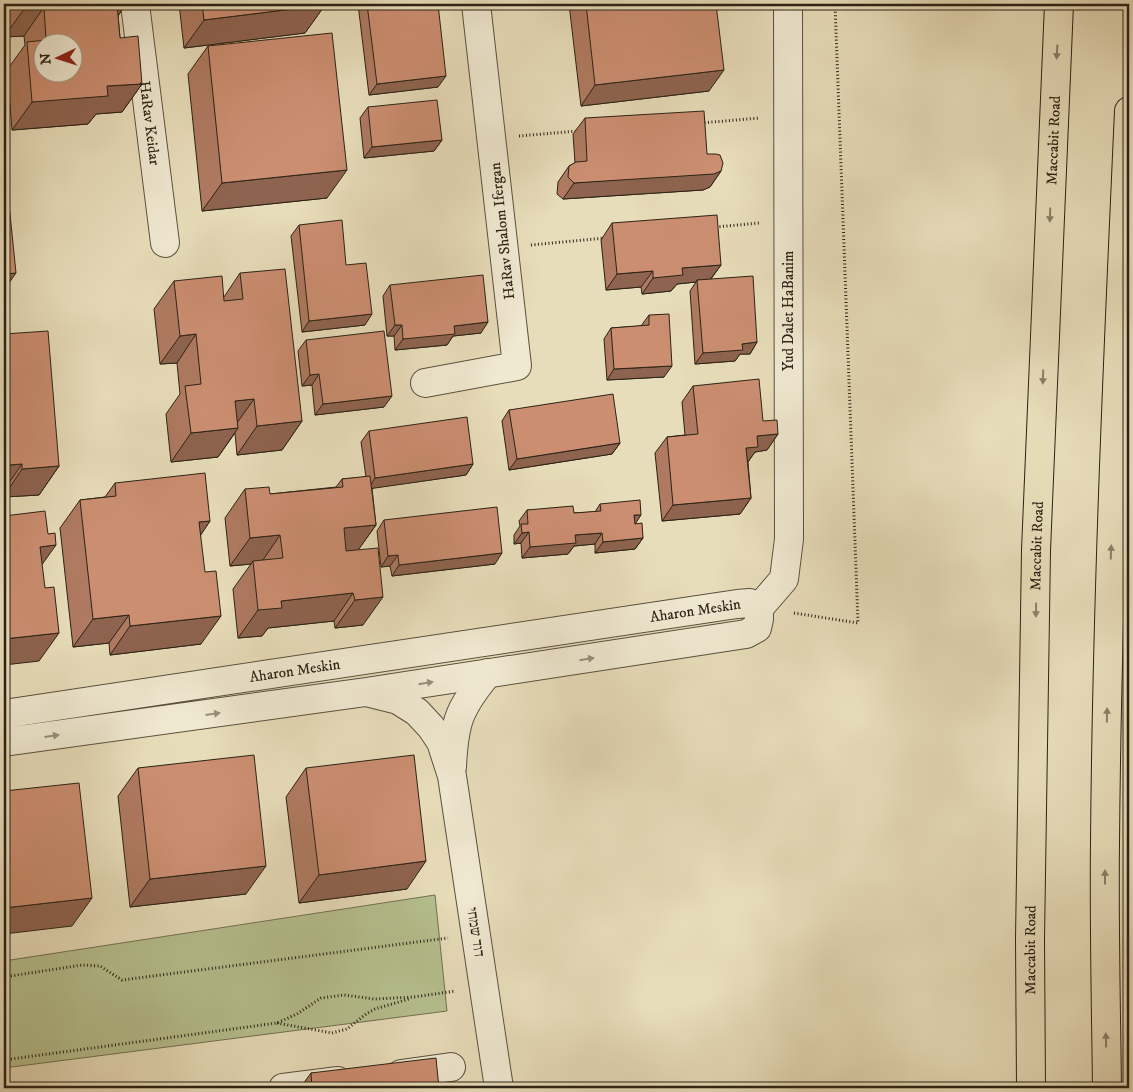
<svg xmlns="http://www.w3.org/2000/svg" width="1133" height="1092" viewBox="0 0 1133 1092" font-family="'IM FELL DW Pica','Frank Ruhl Libre',serif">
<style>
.green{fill:#b6c08f;stroke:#707152}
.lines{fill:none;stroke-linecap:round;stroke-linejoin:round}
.minor-casing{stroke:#5a513f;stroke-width:30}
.highway-casing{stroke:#2b2216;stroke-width:30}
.path{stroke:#2b2216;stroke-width:3;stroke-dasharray:1 2.5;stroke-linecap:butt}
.minor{stroke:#f0e9d2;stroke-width:28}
.highway{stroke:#e8ddba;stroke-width:28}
.wall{fill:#af7a61;stroke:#2b2216}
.shaded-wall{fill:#8e634f;stroke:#2b2216}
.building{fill:#cb8e71;stroke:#2b2216;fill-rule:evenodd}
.oneway{fill:#8a8068}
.oneway2{fill:#978f7d}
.labels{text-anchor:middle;stroke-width:4.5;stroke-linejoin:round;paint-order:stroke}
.street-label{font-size:15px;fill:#2b2216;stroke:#f0e9d2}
</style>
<rect width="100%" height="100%" fill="#e8ddba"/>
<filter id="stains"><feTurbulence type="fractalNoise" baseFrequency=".004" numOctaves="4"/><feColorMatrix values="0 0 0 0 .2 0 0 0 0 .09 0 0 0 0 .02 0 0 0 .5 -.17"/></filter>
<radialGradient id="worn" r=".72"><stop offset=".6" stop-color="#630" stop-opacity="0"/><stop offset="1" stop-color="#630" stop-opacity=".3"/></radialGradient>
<polygon class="green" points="435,895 447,1011 4,1068 4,961"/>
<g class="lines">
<g class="minor-casing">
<g id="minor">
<path id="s1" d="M135,4L165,243"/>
<polyline points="425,383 517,366 476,4"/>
<polyline points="759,608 784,579 789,539 788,4"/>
<polyline points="370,693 398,700 417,712 431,727 441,742 452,776 499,1088"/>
<path id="s2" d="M4,714L737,604L750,603L759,608V619L757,628L746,634L366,692L4,742"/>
<path d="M452,767C454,722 459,708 488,673"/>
<polyline points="401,1074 451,1067"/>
<polyline points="283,1088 338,1081"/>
</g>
</g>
<g class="highway-casing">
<g id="highway">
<path id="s3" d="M1031,1088L1030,939L1036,550L1059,4"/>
<path d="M1107,1088C1106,1006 1104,925 1105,843C1107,599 1118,355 1129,111"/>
</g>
</g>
<g class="path">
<polyline points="701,123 760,118"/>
<polyline points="519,136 578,131"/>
<polyline points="716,227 759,223"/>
<polyline points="531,245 605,238"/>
<polyline points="794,613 858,623 835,4"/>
<polyline points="4,977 82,965 100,966 122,980 448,938"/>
<polyline points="277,1023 332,1033 347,1029 366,1014 375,1009 409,999"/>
<polyline points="4,1060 277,1023 297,1014 321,998 344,995 374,999 414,997 455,991"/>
</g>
<use href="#minor" class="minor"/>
<use href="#highway" class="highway"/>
</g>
<g class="wall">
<polygon points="4,4 126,4 118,16 120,38 142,84 122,112 96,114 88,124 12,130 7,70 25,45 24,36 4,37"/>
<polygon points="179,4 325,4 325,5 305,33 184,48"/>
<polygon points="358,4 438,4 438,87 369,95"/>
<polygon points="569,4 716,4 709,91 581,106"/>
<polygon points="208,46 327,198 202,211 188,74"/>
<polygon points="368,107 442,140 434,151 364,158 360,118"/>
<polygon points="585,118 707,154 721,171 710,187 703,190 563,199 557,194 558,182 569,166 575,163 573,134"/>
<polygon points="612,223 721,265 711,279 757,342 750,354 740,354 735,361 695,364 690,291 696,282 677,284 671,291 642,294 641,287 606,290 601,240"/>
<polygon points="299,225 365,325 302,332 291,236"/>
<polygon points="240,273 302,421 282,450 237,455 235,433 218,457 171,462 166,414 180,394 177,363 160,364 154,309 174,281 224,297"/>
<polygon points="390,285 481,333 453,336 447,345 395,350 394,336 387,336 383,296"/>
<polygon points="649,315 664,377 607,380 604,339 611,328 641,326"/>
<polygon points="4,334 59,466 39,495 4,497"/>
<polygon points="306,340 384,407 315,415 312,385 302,386 298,351"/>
<polygon points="693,386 763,421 778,434 767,450 755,452 748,462 751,498 740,514 662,521 655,453 667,437 685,435 682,402"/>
<polygon points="509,410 620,443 612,454 509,470 502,421"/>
<polygon points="369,431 473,464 466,475 372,488 376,525 358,550 363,625 335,628 334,621 268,628 262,636 238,638 233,589 251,564 230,566 225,518 245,489 270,494 336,487 342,479 366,477 361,442"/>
<polygon points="115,483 210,521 200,535 201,644 110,655 109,643 73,647 60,528 80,500 105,497"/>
<polygon points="600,504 635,524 643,538 635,549 595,553 595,544 574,546 568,554 522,558 521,543 514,544 514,535 520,526 519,521 527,510 574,513 595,512"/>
<polygon points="384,520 495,564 392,576 390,566 381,567 377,531"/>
<polygon points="138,768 246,894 130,907 118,796"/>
<polygon points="306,768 407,889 299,903 286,797"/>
<polygon points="311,1073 439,1088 300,1088"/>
</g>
<g class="shaded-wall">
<polygon points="110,4 126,4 114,21"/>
<polygon points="325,5 305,33 184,48 204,20"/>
<polygon points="44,7 24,36 4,37 24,9"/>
<polygon points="724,70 709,91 581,106 595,85"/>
<polygon points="446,76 438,87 369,95 377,84"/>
<polygon points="142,84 122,112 96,114 88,124 12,130 32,102 107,86"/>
<polygon points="442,140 434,151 364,158 372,147"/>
<polygon points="347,170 327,198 202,211 222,183"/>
<polygon points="721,171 710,187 703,190 563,199 574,183"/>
<polygon points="721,265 709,281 697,280 696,282 677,284 671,291 642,294 653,278 682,268"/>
<polygon points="653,271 641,287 606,290 617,274"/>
<polygon points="16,273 4,290 4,274"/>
<polygon points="372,314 365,325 302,332 309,321"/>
<polygon points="488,322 481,333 453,336 447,345 395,350 403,339 454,326"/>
<polygon points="395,325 402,325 394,336 387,336"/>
<polygon points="196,334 177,363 160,364 180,336"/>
<polygon points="757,342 750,354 740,354 735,361 695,364 703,353 742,344"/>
<polygon points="672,366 664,377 607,380 614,369"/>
<polygon points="319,374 312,385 302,386 310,375"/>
<polygon points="392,396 384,407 315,415 323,404"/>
<polygon points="254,399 234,427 235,401"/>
<polygon points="302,421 282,450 237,455 257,426"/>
<polygon points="238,428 218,457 171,462 191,433"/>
<polygon points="778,434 767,450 755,452 747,463 746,448 757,436"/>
<polygon points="620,443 612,454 509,470 517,459"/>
<polygon points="22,464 4,490 4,472 9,465"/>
<polygon points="473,464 466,475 368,489 375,478"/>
<polygon points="59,466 39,495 4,497 4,496 22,469"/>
<polygon points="751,498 740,514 662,521 673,505"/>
<polygon points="634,515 641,515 634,526"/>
<polygon points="210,521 191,550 199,522"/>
<polygon points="376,525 356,553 324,556 344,528"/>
<polygon points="529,532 521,543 514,544 522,533"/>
<polygon points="602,533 595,544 574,546 568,554 522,558 530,547 575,535"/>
<polygon points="280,535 261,563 253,561 251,564 230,566 250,538"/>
<polygon points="643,538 635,549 595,553 603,542"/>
<polygon points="56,545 36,573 40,547"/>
<polygon points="502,553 495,564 392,576 399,565"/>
<polygon points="398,555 390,566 381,567 388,556"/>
<polygon points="353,593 334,621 268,628 262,636 238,638 258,610 281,601"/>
<polygon points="383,597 363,625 335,628 355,600"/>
<polygon points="129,615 109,643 73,647 93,619"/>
<polygon points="221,616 201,644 110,655 130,626"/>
<polygon points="59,633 39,661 4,665 4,639"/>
<polygon points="426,861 407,889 299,903 319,875"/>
<polygon points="266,866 246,894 130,907 150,879"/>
<polygon points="92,898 72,926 4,934 4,908"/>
</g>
<g class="building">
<path d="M24,4H117L120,38L138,36L142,84L107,86L108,96L32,102L27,42L46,40L44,7L24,9ZM42,42H72V72H42Z"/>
<polygon points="202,4 325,4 325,5 204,20"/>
<polygon points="367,4 438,4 446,76 377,84"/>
<polygon points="586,4 716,4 724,70 595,85"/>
<polygon points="332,33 347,170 222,183 208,46"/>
<polygon points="437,100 442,140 372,147 368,107"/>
<polygon points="704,111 707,154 716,154 720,155 723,163 721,171 714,174 574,183 568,177 569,166 576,162 587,161 585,118"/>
<polygon points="4,155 16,273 4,274"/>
<polygon points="717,215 721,265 682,268 683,275 653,278 653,271 617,274 612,223"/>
<polygon points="342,220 346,265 366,263 372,314 309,321 299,225"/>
<polygon points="285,269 302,421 257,426 254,399 235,401 238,428 191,433 185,386 201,384 196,334 180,336 174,281 222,276 224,301 243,299 240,273"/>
<polygon points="483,275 488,322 454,326 455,334 403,339 402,325 395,325 390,285"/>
<polygon points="753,276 757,342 742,344 743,350 703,353 697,280"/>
<polygon points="669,314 672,366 614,369 611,328 649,325 649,315"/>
<polygon points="48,331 59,466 22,469 22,464 9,465 7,445 4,445 4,378 7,377 4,334"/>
<polygon points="384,331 392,396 323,404 319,374 310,375 306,340"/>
<polygon points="759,379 763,421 777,420 778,434 757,436 758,447 746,448 751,498 673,505 667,437 698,434 693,386"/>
<polygon points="613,394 620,443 517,459 509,410"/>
<polygon points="467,417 473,464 375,478 369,431"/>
<polygon points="205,473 210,521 199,522 205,572 216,571 221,616 130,626 129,615 93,619 80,500 116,496 115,483"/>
<polygon points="370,476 376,525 344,528 346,551 378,548 383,597 355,600 353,593 281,601 282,608 258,610 253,561 283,558 280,535 250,538 245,489 269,487 270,494 343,487 342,479"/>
<polygon points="640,500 641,515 634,515 635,524 642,523 643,538 603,542 602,533 575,535 576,543 530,547 529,532 522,533 521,524 528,524 527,510 573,506 574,513 601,511 600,504"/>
<polygon points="497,507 502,553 399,565 398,555 388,556 384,520"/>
<polygon points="45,511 48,534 55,533 56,545 40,547 45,588 54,587 59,633 4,639 4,516"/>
<polygon points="254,755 266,866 150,879 138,768"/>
<polygon points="414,755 426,861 319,875 306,768"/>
<polygon points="79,783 92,898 4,908 4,791"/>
<polygon points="436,1058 439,1088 312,1088 311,1073"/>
</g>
<defs><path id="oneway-solid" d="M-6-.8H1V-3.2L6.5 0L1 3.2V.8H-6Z" transform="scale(1.25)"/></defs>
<g class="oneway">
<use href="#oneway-solid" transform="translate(1057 52) rotate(93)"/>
<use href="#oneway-solid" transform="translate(1050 215) rotate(92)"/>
<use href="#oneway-solid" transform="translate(1043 377) rotate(92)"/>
<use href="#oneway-solid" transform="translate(1111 552) rotate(-88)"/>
<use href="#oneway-solid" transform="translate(1036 610) rotate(91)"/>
<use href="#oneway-solid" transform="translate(1107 715) rotate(-89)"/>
<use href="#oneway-solid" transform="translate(1105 877) rotate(-90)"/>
<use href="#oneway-solid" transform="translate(1106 1040) rotate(-91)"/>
</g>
<g class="oneway2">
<use href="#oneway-solid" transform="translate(587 659) rotate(-9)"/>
<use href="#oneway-solid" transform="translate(426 683) rotate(-9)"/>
<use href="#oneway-solid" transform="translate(213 714) rotate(-8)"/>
<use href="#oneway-solid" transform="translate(52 736) rotate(-8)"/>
</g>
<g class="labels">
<g class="street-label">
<text dy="5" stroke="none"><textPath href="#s1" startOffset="120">HaRav Keidar</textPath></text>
<text dy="5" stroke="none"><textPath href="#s3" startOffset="948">Maccabit Road</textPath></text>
<text transform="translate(502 231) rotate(-96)" y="5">HaRav Shalom Ifergan</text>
<text transform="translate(788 311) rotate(-90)" y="5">Yud Dalet HaBanim</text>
<text dy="5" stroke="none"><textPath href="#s3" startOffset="542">Maccabit Road</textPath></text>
<text dy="5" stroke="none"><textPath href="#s2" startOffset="699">Aharon Meskin</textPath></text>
<text dy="5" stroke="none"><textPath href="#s2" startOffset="294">Aharon Meskin</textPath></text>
<text transform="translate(476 932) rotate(81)" y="5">דוד שמחי</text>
<text dy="5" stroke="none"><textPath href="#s3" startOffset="138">Maccabit Road</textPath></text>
</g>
</g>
<rect width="1133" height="1092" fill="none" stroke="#e8ddba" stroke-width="20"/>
<rect x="5" y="5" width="1123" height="1082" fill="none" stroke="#2b2216" stroke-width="2.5"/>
<rect x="10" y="10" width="1113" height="1072" fill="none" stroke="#2b2216"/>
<g transform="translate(58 58) rotate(266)"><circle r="24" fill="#f0e9d2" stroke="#a19987"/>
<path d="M0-4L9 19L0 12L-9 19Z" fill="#8f2418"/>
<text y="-8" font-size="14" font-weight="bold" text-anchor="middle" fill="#2b2216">N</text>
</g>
<rect width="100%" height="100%" filter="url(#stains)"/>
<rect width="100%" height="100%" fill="url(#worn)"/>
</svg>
